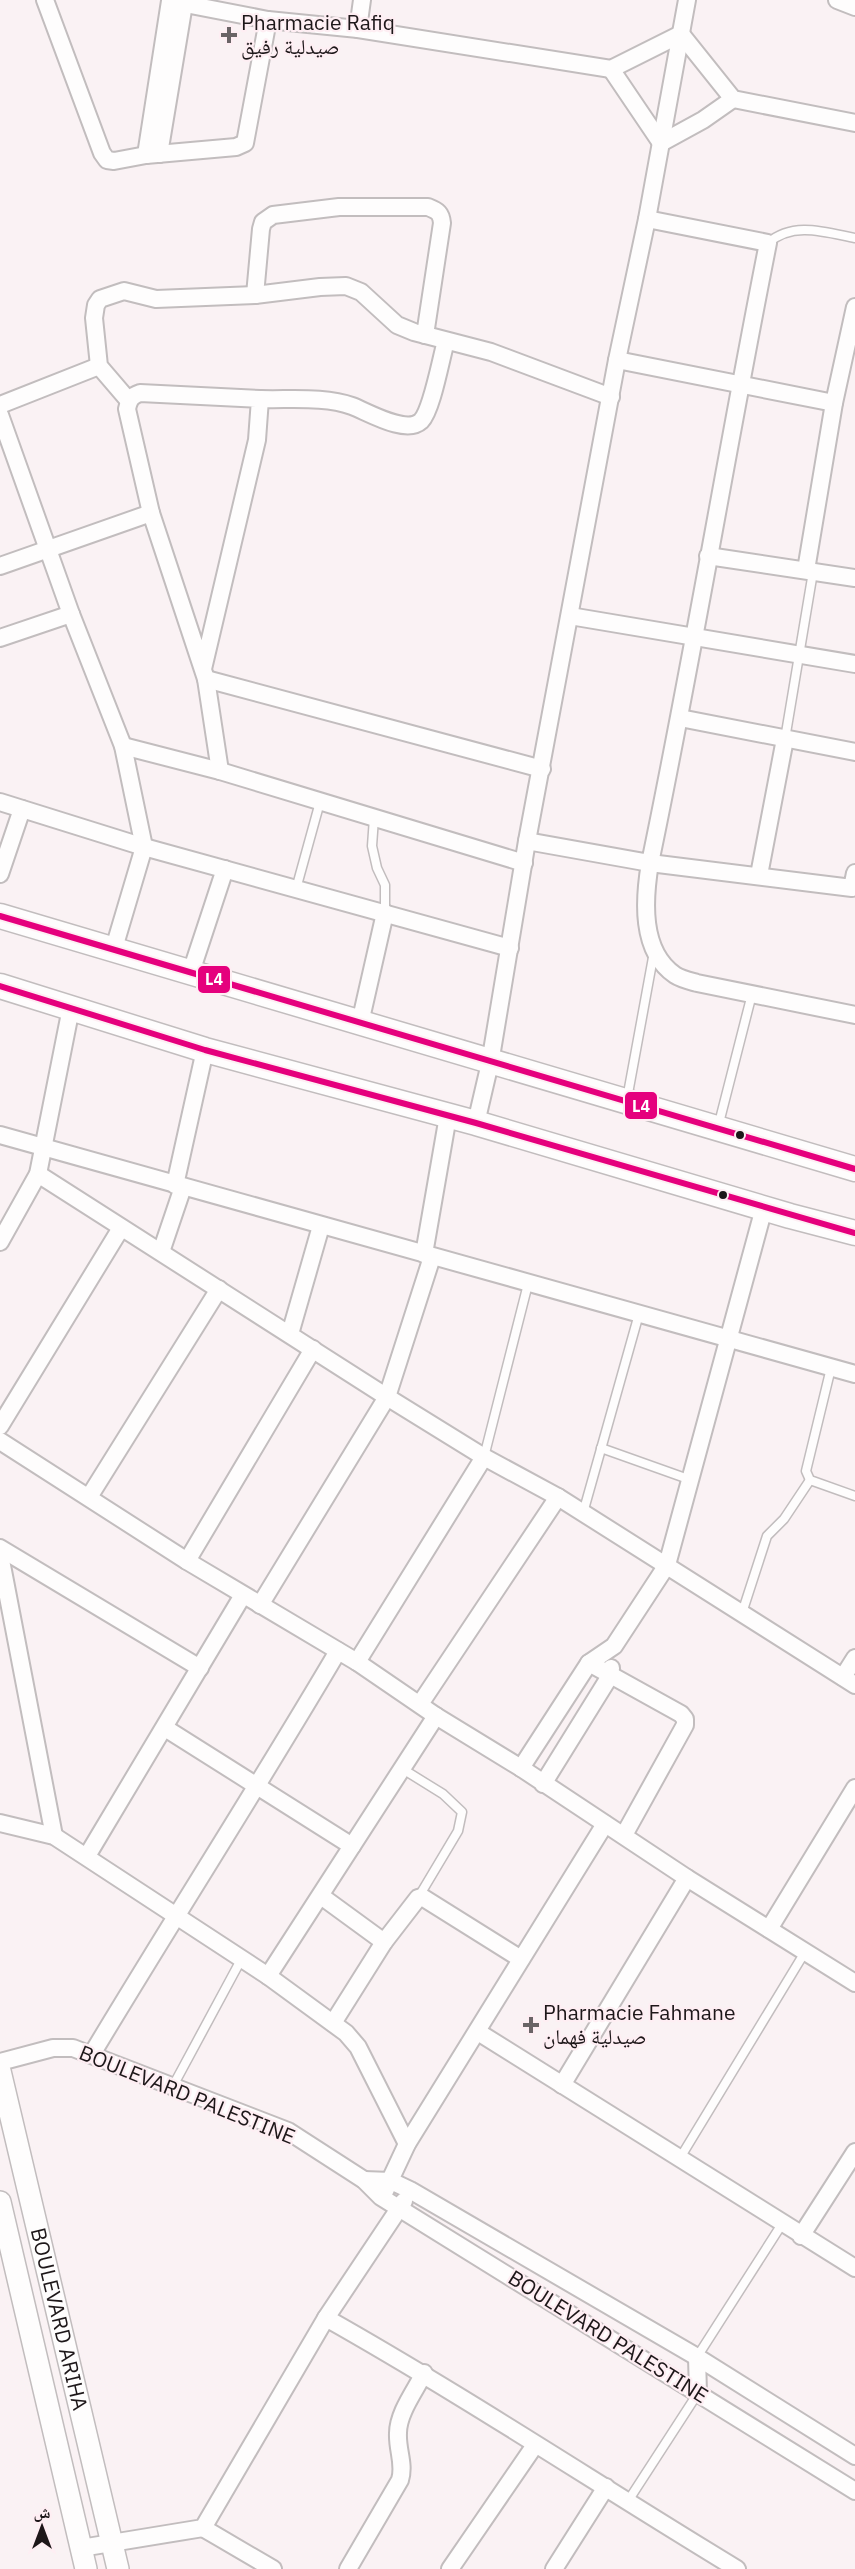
<svg xmlns="http://www.w3.org/2000/svg" width="855" height="2569" viewBox="0 0 855 2569" font-family="'IBM Plex Sans','Noto Naskh Arabic',sans-serif">
<style>
.lines{fill:none;stroke-linecap:round;stroke-linejoin:round}
.service-casing{stroke:#c2bdbe;stroke-width:11}
.minor-casing{stroke:#c2bdbe;stroke-width:20}
.tertiary-casing{stroke:#c2bdbe;stroke-width:24}
.secondary-casing{stroke:#c2bdbe;stroke-width:27}
.service{stroke:#fefdfd;stroke-width:8}
.minor{stroke:#fefdfd;stroke-width:16}
.tertiary{stroke:#fefdfd;stroke-width:21}
.secondary{stroke:#fefdfd;stroke-width:24}
.bus-1-casing{stroke:#feeef3;stroke-width:10}
.bus-1{stroke:#e5007d;stroke-width:6}
.poi-dot{fill:#6a6466;stroke:#feeef3;stroke-width:2}
.bus-dot{fill:#1d1719;stroke:#feeef3;stroke-width:2}
.labels{text-anchor:middle;stroke-width:4.5;stroke-linejoin:round;paint-order:stroke}
.poi-label{font-size:21px;fill:#1d1719;stroke:#feeef3;text-anchor:start}
.street-label{font-size:21px;fill:#1d1719;stroke:#feeef3}
.line-badge{stroke:#feeef3;stroke-width:2}
.badge-label{font-size:16px;text-anchor:middle;font-weight:bold;fill:#fff}
</style>
<rect width="100%" height="100%" fill="#faf2f4"/>
<g class="lines">
<g class="service-casing">
<g id="service">
<path d="M768,243C793,221 825,232 855,238"/>
<polyline points="785,739 813,572"/>
<polyline points="374,818 372,846 377,868 385,885 385,913"/>
<polyline points="296,889 320,802"/>
<polyline points="627,1099 654,952"/>
<polyline points="718,1127 752,994"/>
<polyline points="831,1368 806,1471 810,1480 855,1496"/>
<polyline points="601,1448 691,1480"/>
<polyline points="484,1457 528,1284"/>
<polyline points="583,1513 639,1314"/>
<polyline points="742,1613 767,1536 784,1519 810,1480"/>
<polyline points="401,1768 443,1794 462,1812 458,1831 418,1898"/>
<polyline points="173,2086 242,1958"/>
<polyline points="680,2158 805,1952"/>
<polyline points="697,2357 782,2224"/>
<polyline points="628,2501 698,2393"/>
</g>
</g>
<g class="minor-casing">
<g id="minor">
<polyline points="45,0 102,153 107,160 114,161 146,155 236,147 245,143 268,20 358,29 611,69 681,34 733,99 855,123"/>
<polyline points="837,0 855,7"/>
<polyline points="175,2 268,20"/>
<polyline points="358,29 362,0"/>
<polyline points="611,69 661,143 703,120 733,99"/>
<polyline points="159,154 184,4"/>
<polyline points="146,155 170,1"/>
<path d="M255,295L261,229L263,222L273,215L339,207H428C438,211 441,213 442,223L425,335"/>
<polyline points="617,360 834,403"/>
<path d="M260,399C289,400 325,396 352,406C368,412 406,435 421,421C432,410 441,358 446,341"/>
<polyline points="129,401 99,366 94,318 96,305 100,299 124,291 156,299 255,295 320,287 346,286 361,292 397,325 414,332 491,352 611,397"/>
<polyline points="0,405 99,366"/>
<polyline points="0,415 71,614 123,746 144,847 114,948"/>
<polyline points="708,556 855,578"/>
<polyline points="0,566 151,513"/>
<polyline points="806,570 834,403 855,307"/>
<polyline points="570,616 855,664"/>
<polyline points="0,638 71,614"/>
<path d="M203,669L257,440L260,399L140,393C131,396 129,400 127,409L151,513L206,679L220,771"/>
<polyline points="206,679 542,769"/>
<polyline points="680,718 855,752"/>
<polyline points="123,746 220,771 524,863"/>
<polyline points="0,802 144,847 510,948"/>
<path d="M527,841L650,863C693,657 727,449 768,243L647,219"/>
<path d="M855,873L852,888L650,863C644,899 640,951 675,975C681,979 690,981 697,983L855,1015"/>
<polyline points="0,874 22,809"/>
<polyline points="759,875 785,739"/>
<polyline points="191,972 225,869"/>
<polyline points="360,1023 385,913"/>
<polyline points="476,1123 490,1063 527,841 617,360 647,219 687,0"/>
<polyline points="0,1135 855,1374"/>
<polyline points="38,1174 387,1397 484,1457 558,1497 855,1685"/>
<polyline points="175,1185 205,1050"/>
<polyline points="0,1242 38,1174 71,1008"/>
<polyline points="161,1252 183,1187"/>
<polyline points="424,1254 448,1116"/>
<polyline points="290,1334 321,1226"/>
<polyline points="0,1426 121,1228"/>
<polyline points="0,1441 187,1561 357,1662 436,1716 521,1768 687,1878 855,1983"/>
<polyline points="89,1497 219,1289"/>
<polyline points="0,1548 200,1668"/>
<polyline points="0,1555 54,1836"/>
<polyline points="187,1561 313,1349"/>
<polyline points="260,1605 387,1397 432,1257"/>
<polyline points="357,1662 484,1457"/>
<polyline points="589,1663 681,1714 685,1719 685,1725 624,1835"/>
<polyline points="843,1677 855,1658"/>
<polyline points="420,1704 558,1497"/>
<polyline points="165,1728 352,1846"/>
<polyline points="521,1768 589,1663 614,1646 667,1565 764,1208"/>
<polyline points="543,1784 610,1676 611,1668"/>
<polyline points="0,1823 54,1836 268,1976 346,2033 358,2047 407,2144"/>
<polyline points="87,1856 243,1595"/>
<polyline points="321,1896 384,1942 418,1898 422,1897 521,1959"/>
<polyline points="769,1929 855,1788"/>
<polyline points="268,1976 436,1716"/>
<polyline points="333,2023 384,1942"/>
<polyline points="478,2032 855,2268"/>
<path d="M92,2054C173,1919 258,1787 338,1651"/>
<polyline points="0,2062 53,2048 73,2048 288,2131 364,2180 381,2197 855,2491"/>
<polyline points="562,2085 687,1878"/>
<polyline points="364,2180 391,2181 410,2190 697,2357 855,2456"/>
<polyline points="385,2191 407,2144 605,1824"/>
<polyline points="801,2236 855,2152"/>
<path d="M326,2318C466,2397 600,2486 737,2569"/>
<polyline points="697,2357 698,2393"/>
<polyline points="203,2528 273,2569"/>
<polyline points="81,2548 203,2528 326,2318 404,2201"/>
<path d="M348,2569L400,2480C405,2464 397,2450 398,2433C398,2413 415,2391 424,2373"/>
<polyline points="450,2569 535,2445"/>
<polyline points="554,2569 606,2487"/>
</g>
</g>
<g class="tertiary-casing">
<g id="tertiary">
<path id="s1" d="M0,2071L118,2569"/>
<polyline points="0,2202 86,2569"/>
</g>
</g>
<g class="secondary-casing">
<g id="secondary">
<polyline points="0,916 855,1169"/>
<polyline points="0,986 205,1050 476,1123 790,1216 855,1233"/>
</g>
</g>
<use href="#service" class="service"/>
<use href="#minor" class="minor"/>
<use href="#tertiary" class="tertiary"/>
<use href="#secondary" class="secondary"/>
<g class="bus-1-casing">
<g id="bus-1">
<polyline points="0,916 855,1169"/>
<polyline points="0,986 205,1050 476,1123 855,1233"/>
</g>
</g>
<use href="#bus-1" class="bus-1"/>
</g>
<g class="poi-dot">
<path d="M226 26h6v6h6v6h-6v6h-6v-6h-6v-6h6z"/>
<path d="M528 2016h6v6h6v6h-6v6h-6v-6h-6v-6h6z"/>
</g>
<g class="bus-dot">
<circle cx="740" cy="1135" r="5"/>
<circle cx="723" cy="1195" r="5"/>
</g>
<g class="labels">
<g class="poi-label">
<text x="241" y="30">Pharmacie Rafiq<tspan x="241" dy="24">صيدلية رفيق</tspan></text>
<text x="543" y="2020">Pharmacie Fahmane<tspan x="543" dy="24">صيدلية فهمان</tspan></text>
</g>
<g class="street-label">
<text transform="translate(187 2095) rotate(22)" y="7">BOULEVARD PALESTINE</text>
<text dy="7" stroke="none"><textPath href="#s1" startOffset="255">BOULEVARD ARIHA</textPath></text>
<text transform="translate(608 2337) rotate(32)" y="7">BOULEVARD PALESTINE</text>
</g>
</g>
<g class="line-badge">
<rect x="197" y="965" width="34" height="29" rx="6" fill="#e5007d"/>
<rect x="624" y="1091" width="34" height="29" rx="6" fill="#e5007d"/>
</g>
<g class="badge-label">
<text x="214" y="985">L4</text>
<text x="641" y="1112">L4</text>
</g>
<g transform="translate(42 2527)" stroke="#feeef3" stroke-width="4.5" paint-order="stroke">
<path d="M0-4.5L10 22L0 15L-10 22Z" fill="#1d1719"/>
<text y="-9" font-size="16" font-weight="bold" text-anchor="middle" fill="#1d1719">ش</text>
</g>
</svg>
